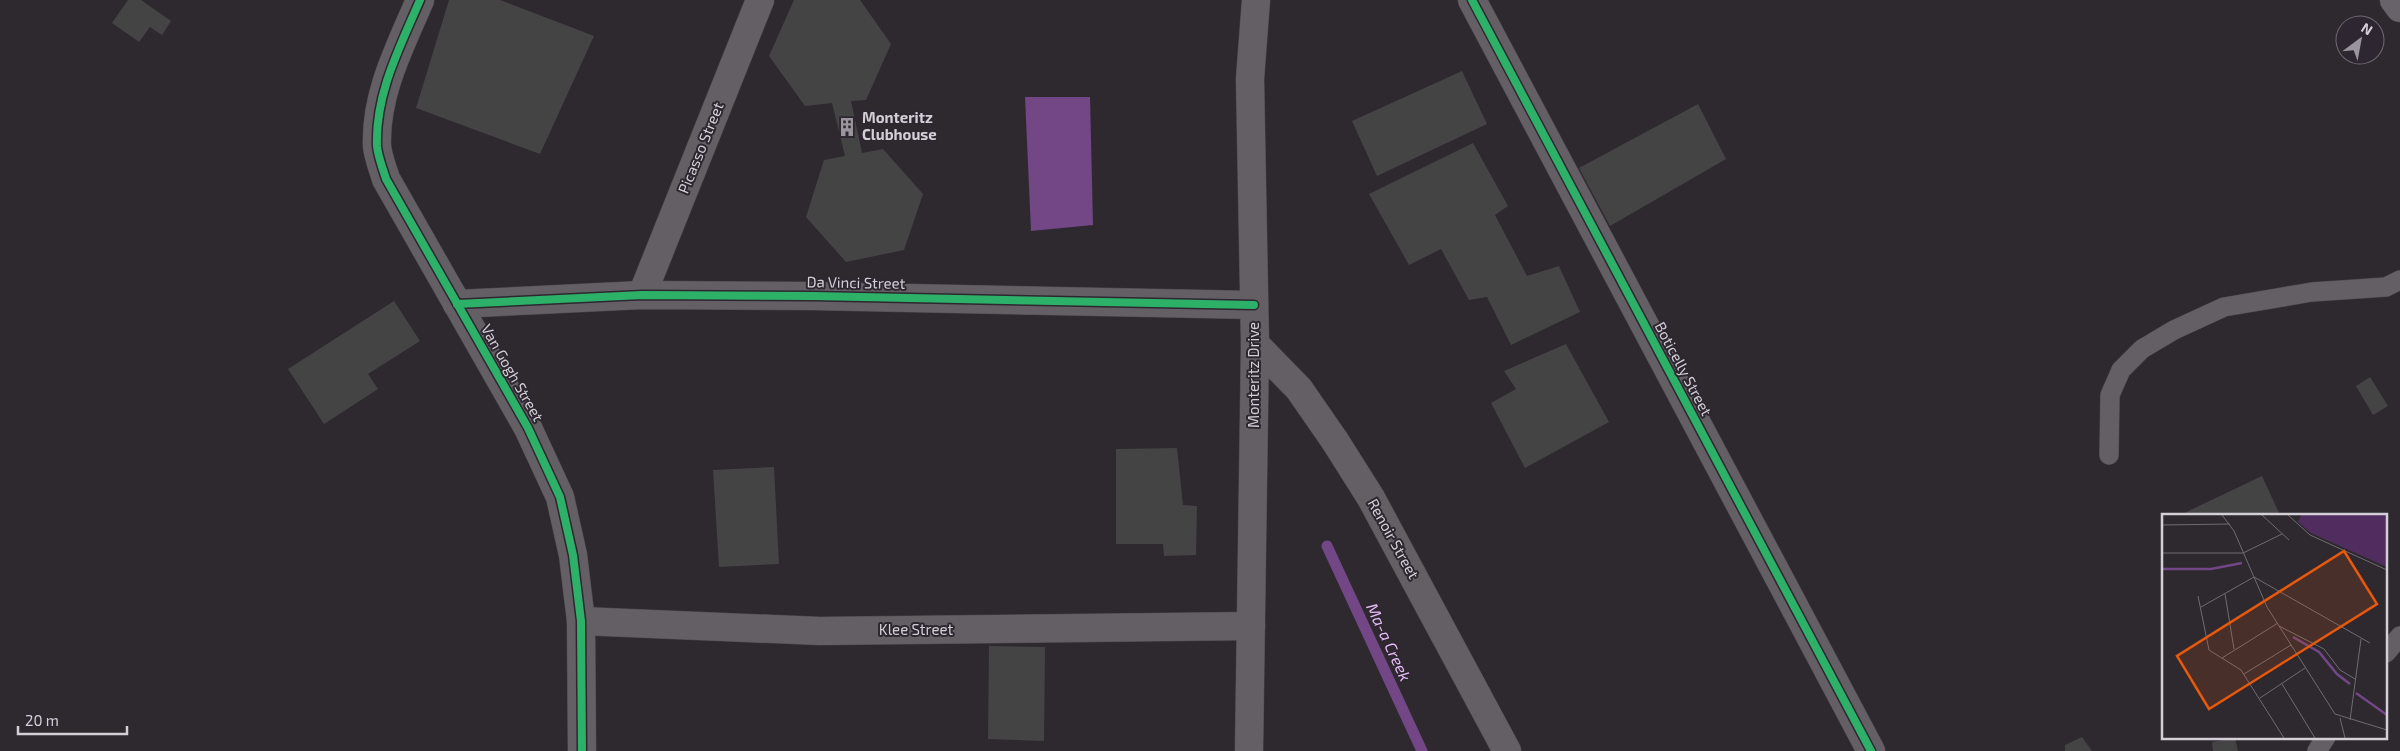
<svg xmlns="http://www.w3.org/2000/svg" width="2400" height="751" viewBox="0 0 2400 751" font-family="'Exo 2',sans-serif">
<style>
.water{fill:#734685}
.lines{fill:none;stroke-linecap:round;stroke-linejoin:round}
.stream{stroke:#734685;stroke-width:11}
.building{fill:#454444}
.service-casing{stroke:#4b474c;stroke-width:20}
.minor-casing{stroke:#4b474c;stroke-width:29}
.secondary-casing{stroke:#4b474c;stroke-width:29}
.service{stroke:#635f64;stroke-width:19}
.minor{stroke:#635f64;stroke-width:28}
.secondary{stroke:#68626a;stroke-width:28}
.cycleway-casing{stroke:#2e2731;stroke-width:11}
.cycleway{stroke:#2db169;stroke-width:8}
.labels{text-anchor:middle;stroke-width:4;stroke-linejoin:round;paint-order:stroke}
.poi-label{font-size:15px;font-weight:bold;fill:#d4cfd6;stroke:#2e2731;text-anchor:start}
.street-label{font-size:15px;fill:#d4cfd6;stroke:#2e2731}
.water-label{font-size:16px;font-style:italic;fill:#e7bef7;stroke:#2e2731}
.inset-river{fill:none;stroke:#734685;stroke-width:2.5}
.inset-road{fill:none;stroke:#706b72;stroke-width:1}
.view{fill:#e8590c;fill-opacity:0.15;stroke:#e8590c;stroke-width:2.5}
.inset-edge{fill:none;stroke:#d4cfd6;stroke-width:2.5}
</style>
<rect width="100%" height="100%" fill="#2d292f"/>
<polygon class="water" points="1025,97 1090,97 1093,225 1031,231"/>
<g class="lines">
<polyline class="stream" points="1327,546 1422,751"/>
</g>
<g class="building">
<polygon points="128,0 141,0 171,21 162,35 150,27 139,42 112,23"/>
<polygon points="449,0 500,0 594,36 540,154 416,108"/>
<polygon points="794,0 860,0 891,44 866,100 851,101 862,153 883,149 923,194 904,250 846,262 806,217 824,160 845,156 832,103 805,106 769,56"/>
<polygon points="1462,71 1487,124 1377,176 1352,121"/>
<polygon points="1698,104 1726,159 1610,226 1579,168"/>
<polygon points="1473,143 1508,206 1495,215 1527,276 1559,266 1580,312 1511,345 1487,297 1469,300 1441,249 1409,265 1369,194"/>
<polygon points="394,301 420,341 368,374 378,389 324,424 288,369"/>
<polygon points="1566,344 1609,422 1525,468 1491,403 1516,389 1504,371"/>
<polygon points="2370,377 2388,406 2373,415 2356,386"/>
<polygon points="1177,448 1183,505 1197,506 1196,555 1164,556 1163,544 1116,544 1116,449"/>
<polygon points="774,467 779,564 719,567 713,470"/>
<polygon points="2262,476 2280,515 2180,515"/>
<polygon points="989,646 1045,647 1044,741 988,739"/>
<polygon points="2082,737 2092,751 2065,751 2065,745"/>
<polygon points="2235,738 2238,751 2213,751 2212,742"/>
</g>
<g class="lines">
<g class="service-casing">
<g id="service">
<polyline points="2109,455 2110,395 2121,370 2142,349 2174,330 2224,307 2312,292 2386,287 2400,280"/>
<polyline points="2386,653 2400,636"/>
<polyline points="2317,751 2326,737"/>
</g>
</g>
<g class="minor-casing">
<g id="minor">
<path d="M420,0C400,47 375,94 377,146C378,157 383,169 386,179L528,428L560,497L573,555L581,621L582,751"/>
<polyline points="1472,0 1871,751"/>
<polyline points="642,295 760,0"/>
<polyline points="457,304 642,295 813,296 1254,305"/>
<polyline points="1255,344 1299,389 1335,441 1371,498 1507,751"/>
<polyline points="581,621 820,631 1251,626"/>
<polyline points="1249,751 1255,344 1250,79 1256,0"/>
</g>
</g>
<g class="secondary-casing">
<polyline id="secondary" points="2394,0 2400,8"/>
</g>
<use href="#service" class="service"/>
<use href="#minor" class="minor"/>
<use href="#secondary" class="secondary"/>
<g class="cycleway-casing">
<g id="cycleway">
<path d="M420,0C400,47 375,94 377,146C378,157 383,169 386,179L528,428L560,497L573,555L581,621L582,751"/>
<polyline points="1472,0 1871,751"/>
<polyline points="457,304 642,295 813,296 1254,305"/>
</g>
</g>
<use href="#cycleway" class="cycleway"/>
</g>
<defs>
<g id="building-bare" transform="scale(1.5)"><path d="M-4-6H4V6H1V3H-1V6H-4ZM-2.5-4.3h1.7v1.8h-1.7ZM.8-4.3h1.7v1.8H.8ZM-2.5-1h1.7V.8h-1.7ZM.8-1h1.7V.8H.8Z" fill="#9a959c" stroke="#2e2731" stroke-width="2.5" paint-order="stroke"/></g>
</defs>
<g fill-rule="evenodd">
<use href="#building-bare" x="847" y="127"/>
</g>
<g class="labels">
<g class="poi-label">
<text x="862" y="123">Monteritz<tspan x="862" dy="17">Clubhouse</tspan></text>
</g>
<g class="street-label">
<text transform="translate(701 148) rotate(-68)" y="5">Picasso Street</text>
<text transform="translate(856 283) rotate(1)" y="5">Da Vinci Street</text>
<text transform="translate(1683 369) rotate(62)" y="5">Boticelly Street</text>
<text transform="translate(512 373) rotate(60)" y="5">Van Gogh Street</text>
<text transform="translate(1254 375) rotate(-90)" y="5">Monteritz Drive</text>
<text transform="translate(1393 539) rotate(61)" y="5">Renoir Street</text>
<text x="916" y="635">Klee Street</text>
</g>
<g class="water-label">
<text transform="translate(1389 642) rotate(65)" y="6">Ma-a Creek</text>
</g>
</g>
<g transform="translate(2162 514)">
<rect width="225" height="225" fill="#2d292f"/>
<path d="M139,1H225V53L149,19L136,8Z" fill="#512d5f"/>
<path class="inset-river" d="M0,55H49L80,49M131,123L157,138L175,160L188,170M194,179L225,201"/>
<path class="inset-road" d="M60,1L72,17L105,93L173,200L225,216M100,1L127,26M126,1L148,21L225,56M0,11L68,10M0,39H81L120,20M63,80L72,135M36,82L47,136L79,156L122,224M39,93L92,63L208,129M117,112L162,135L178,156L193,165M60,144L116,109M82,160L129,131M120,170L153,224M98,184L143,154M178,204L183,224M188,206L199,125"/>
<path class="view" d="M182,37L215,90L47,195L15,142Z"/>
<rect width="225" height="225" class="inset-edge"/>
</g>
<g transform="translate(2360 40) rotate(32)"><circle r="24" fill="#2e2731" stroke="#706a73"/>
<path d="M0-4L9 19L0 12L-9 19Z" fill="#9a959c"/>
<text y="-8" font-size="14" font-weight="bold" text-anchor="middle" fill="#d4cfd6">N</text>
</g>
<path d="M18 726v8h109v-8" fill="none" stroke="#d4cfd6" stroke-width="2.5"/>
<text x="25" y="726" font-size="15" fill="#d4cfd6" stroke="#2e2731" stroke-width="4" paint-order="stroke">20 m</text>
</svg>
